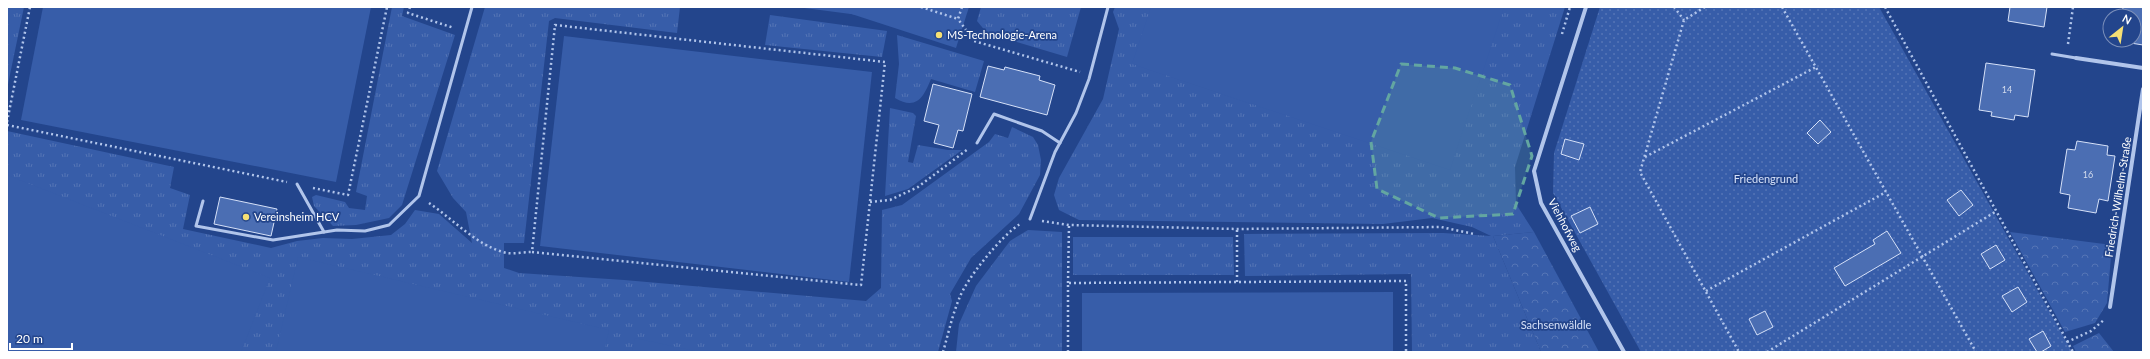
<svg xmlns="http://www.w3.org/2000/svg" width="2150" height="359" viewBox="0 0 2150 359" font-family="Lato,sans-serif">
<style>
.grass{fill:url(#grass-tufts)}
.forest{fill:url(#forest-crowns)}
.park{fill:url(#park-dots)}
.pitch{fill:#375da9}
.building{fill:#4b6eb3;stroke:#d6e1f8}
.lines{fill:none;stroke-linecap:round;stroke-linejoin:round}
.path{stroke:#b1c5eb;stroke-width:2.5;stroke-dasharray:2 3;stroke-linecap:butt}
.lane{stroke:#b1c5eb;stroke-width:3}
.street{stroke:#b1c5eb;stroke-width:4}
.marked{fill:#63a6a1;fill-opacity:0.2;stroke:#63a6a1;stroke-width:3;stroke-dasharray:8 5;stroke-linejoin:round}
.poi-dot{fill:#f6e074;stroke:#23458c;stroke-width:1.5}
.labels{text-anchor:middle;stroke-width:3.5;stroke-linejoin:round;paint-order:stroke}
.number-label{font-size:9px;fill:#d2dbec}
.poi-label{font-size:11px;fill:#fff;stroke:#23458c;text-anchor:start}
.park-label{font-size:11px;fill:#d6e1f8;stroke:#23458c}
.street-label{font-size:11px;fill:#fff;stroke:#23458c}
</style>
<defs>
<pattern id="grass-tufts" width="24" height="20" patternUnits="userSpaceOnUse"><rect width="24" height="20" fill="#375da9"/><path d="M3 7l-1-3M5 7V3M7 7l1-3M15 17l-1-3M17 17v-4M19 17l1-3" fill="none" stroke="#5575b6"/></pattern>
<pattern id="forest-crowns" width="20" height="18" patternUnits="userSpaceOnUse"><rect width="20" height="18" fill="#375da9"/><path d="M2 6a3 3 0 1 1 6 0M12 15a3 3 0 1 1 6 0" fill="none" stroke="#5575b6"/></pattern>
<pattern id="park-dots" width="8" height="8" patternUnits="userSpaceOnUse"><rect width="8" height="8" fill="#375da9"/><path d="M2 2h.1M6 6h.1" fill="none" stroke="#5575b6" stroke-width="1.8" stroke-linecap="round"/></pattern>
</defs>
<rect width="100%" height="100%" fill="#23458c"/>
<g class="grass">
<polygon points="7,7 24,7 7,89"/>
<polygon points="392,7 404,7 402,16 455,35 402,205 389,218 356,225 333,226 314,206 312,197 316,195 345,202 349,208 365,210 367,196 356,192"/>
<polygon points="485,7 680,7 677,33 555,18 549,21 524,243 504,243 504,268 519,273 624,280 866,301 881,288 882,210 902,205 989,142 995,134 1008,138 1012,127 1033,137 1038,145 1041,160 1040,175 1019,214 971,258 950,294 952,301 938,352 7,352 7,131 174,167 170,188 190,195 183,229 271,248 297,241 323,238 352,239 391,235 405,224 415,210 439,214 472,243 466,212 453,198 437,171"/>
<polygon points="797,7 844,7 874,17"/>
<polygon points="981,7 1081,7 1067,57 987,33 977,21"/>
<polygon points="1115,7 1565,7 1515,167 1516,204 1534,232 1493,236 1541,352 1412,352 1411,274 1245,276 1244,234 1443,233 1491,236 1472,227 1432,218 1383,224 1079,220 1059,210 1054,195 1059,178 1103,99 1119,29 1113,12"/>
<polygon points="770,15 887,31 882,57 765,45"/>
<path d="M897,35L984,61L975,92L931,79C924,96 917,111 895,98L899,64Z"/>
<polygon points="890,108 913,113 916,116 908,162 913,163 918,145 948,150 962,150 908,189 885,196"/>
<polygon points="1028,230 1062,232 1062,352 956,352 959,324 976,286 1010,241"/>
<polygon points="1073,237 1233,237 1234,275 1073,275"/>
</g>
<g class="forest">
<polygon points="1534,232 1599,352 1541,352 1493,236"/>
<polygon points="2010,232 2112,245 2107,303 2095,323 2065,332"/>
<polygon points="2099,333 2114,352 2076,352 2073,346"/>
</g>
<polygon class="park" points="1600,7 1879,7 2072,352 1641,352 1553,193 1554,153"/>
<g class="pitch">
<polygon points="43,7 371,7 336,182 21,120"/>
<polygon points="830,7 969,7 956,48"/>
<polygon points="1151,7 1504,7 1450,170 1132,64"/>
<polygon points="564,36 872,72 849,282 540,246"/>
<polygon points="7,175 270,278 241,352 7,352"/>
<polygon points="298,257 609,330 604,352 276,352"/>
<polygon points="1393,292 1393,352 1082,352 1082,293"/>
<polygon points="635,338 699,352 632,352"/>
</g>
<g class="building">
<polygon points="2010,7 2047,7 2044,27 2008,21"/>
<polygon points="2123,7 2143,7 2143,45 2118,41 2134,40 2134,16 2122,16"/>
<polygon points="1986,63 2035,70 2028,117 2015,115 2014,120 1991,116 1992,112 1979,110"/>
<polygon points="988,66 1004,70 1005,67 1040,76 1039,80 1055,85 1047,115 980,97"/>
<polygon points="933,84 972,94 963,131 958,130 953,148 934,143 939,125 924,121"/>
<polygon points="1820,120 1831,132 1818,144 1807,133"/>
<polygon points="1565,139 1584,144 1579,160 1561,154"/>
<polygon points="2077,141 2108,146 2107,155 2115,156 2108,201 2099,199 2096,213 2068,208 2070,195 2060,193 2067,149 2075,150"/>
<polygon points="1961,190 1973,205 1959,216 1947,200"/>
<polygon points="220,197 277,209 271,236 214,224"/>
<polygon points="1590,207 1598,224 1580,233 1571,216"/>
<polygon points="1887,231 1901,253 1845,286 1834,268 1875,244 1873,240"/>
<polygon points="1996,245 2005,260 1990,269 1981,254"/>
<polygon points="2018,287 2027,302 2012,312 2002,296"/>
<polygon points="1765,311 1773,327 1757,335 1749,319"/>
<polygon points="2043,331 2051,346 2041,352 2037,352 2029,339"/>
</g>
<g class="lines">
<g class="path">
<polyline points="410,7 408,13 454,28"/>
<polyline points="921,7 958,19"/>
<polyline points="962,7 958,19 974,41 1080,72"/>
<polyline points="1674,7 1684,20"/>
<polyline points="1705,7 1684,20 1640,172 1739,352"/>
<polyline points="1782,7 1976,352"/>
<polyline points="1885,7 2073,352"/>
<polygon points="555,25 885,62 861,285 532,252"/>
<polyline points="1562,34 1570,7"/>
<polyline points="2068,44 2073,7"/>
<polyline points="7,122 30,7"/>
<polyline points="7,125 287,182"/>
<polyline points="1645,157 1816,67"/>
<polyline points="313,188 348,195 387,7"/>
<polyline points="870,202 890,200 918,187 968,149"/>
<path d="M429,203C453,219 478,247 507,253C514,254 524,252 532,252"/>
<polyline points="1042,221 1069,225 1237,229 1441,227 1474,234"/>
<polyline points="1237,282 1237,229"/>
<polyline points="1068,283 1069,225"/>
<polyline points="1706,291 1886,192"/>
<polyline points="2067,342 2091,331 2105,319"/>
<path d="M943,352C948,335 952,316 959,299C966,279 1002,235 1020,224"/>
<polyline points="1068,352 1068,283 1406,281 1406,352"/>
<polyline points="1767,352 1995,212"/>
</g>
<g class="lane">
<polyline points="2052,54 2076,58"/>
<polyline points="977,143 994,114 1042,131 1060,143"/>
<polyline points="297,184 324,232"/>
<polyline points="203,201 196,226 273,240 337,230 365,231 389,225 419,196 472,7"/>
<polyline points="1030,219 1055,152 1076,113 1089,79 1108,7"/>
</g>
<g class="street">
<polyline points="1586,7 1534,171 1541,203 1624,352"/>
<polyline points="2076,58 2143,68"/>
<polyline points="2110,307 2143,89"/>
</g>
</g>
<path class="marked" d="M1401,64L1455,68L1510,85L1532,156L1513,214L1439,218L1377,189L1371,142Z"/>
<g class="poi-dot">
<circle cx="939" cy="35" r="4"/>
<circle cx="246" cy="217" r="4"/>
</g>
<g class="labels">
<g class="number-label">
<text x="2007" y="93">14</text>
<text x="2088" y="178">16</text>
</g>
<g class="poi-label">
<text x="947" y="39">MS-Technologie-Arena</text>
<text x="254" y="221">Vereinsheim HCV</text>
</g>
<g class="park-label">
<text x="1766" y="183">Friedengrund</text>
<text x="1556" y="329">Sachsenwäldle</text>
</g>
<g class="street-label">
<text transform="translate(2118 197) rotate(-81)" y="4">Friedrich-Wilhelm-Straße</text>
<text transform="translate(1565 225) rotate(62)" y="4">Viehhofweg</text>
</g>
</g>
<rect width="2150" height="359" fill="none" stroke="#ffffff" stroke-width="16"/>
<g transform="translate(2122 28) rotate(30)"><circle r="19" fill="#23458c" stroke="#7b8fba"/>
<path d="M0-3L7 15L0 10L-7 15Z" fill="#f6e074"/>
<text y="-6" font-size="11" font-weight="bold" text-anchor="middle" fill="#ffffff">N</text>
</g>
<path d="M10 343v6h62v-6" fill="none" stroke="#ffffff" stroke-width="2"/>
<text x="16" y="343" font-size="12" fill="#ffffff" stroke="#23458c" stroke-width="3" paint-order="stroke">20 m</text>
</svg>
